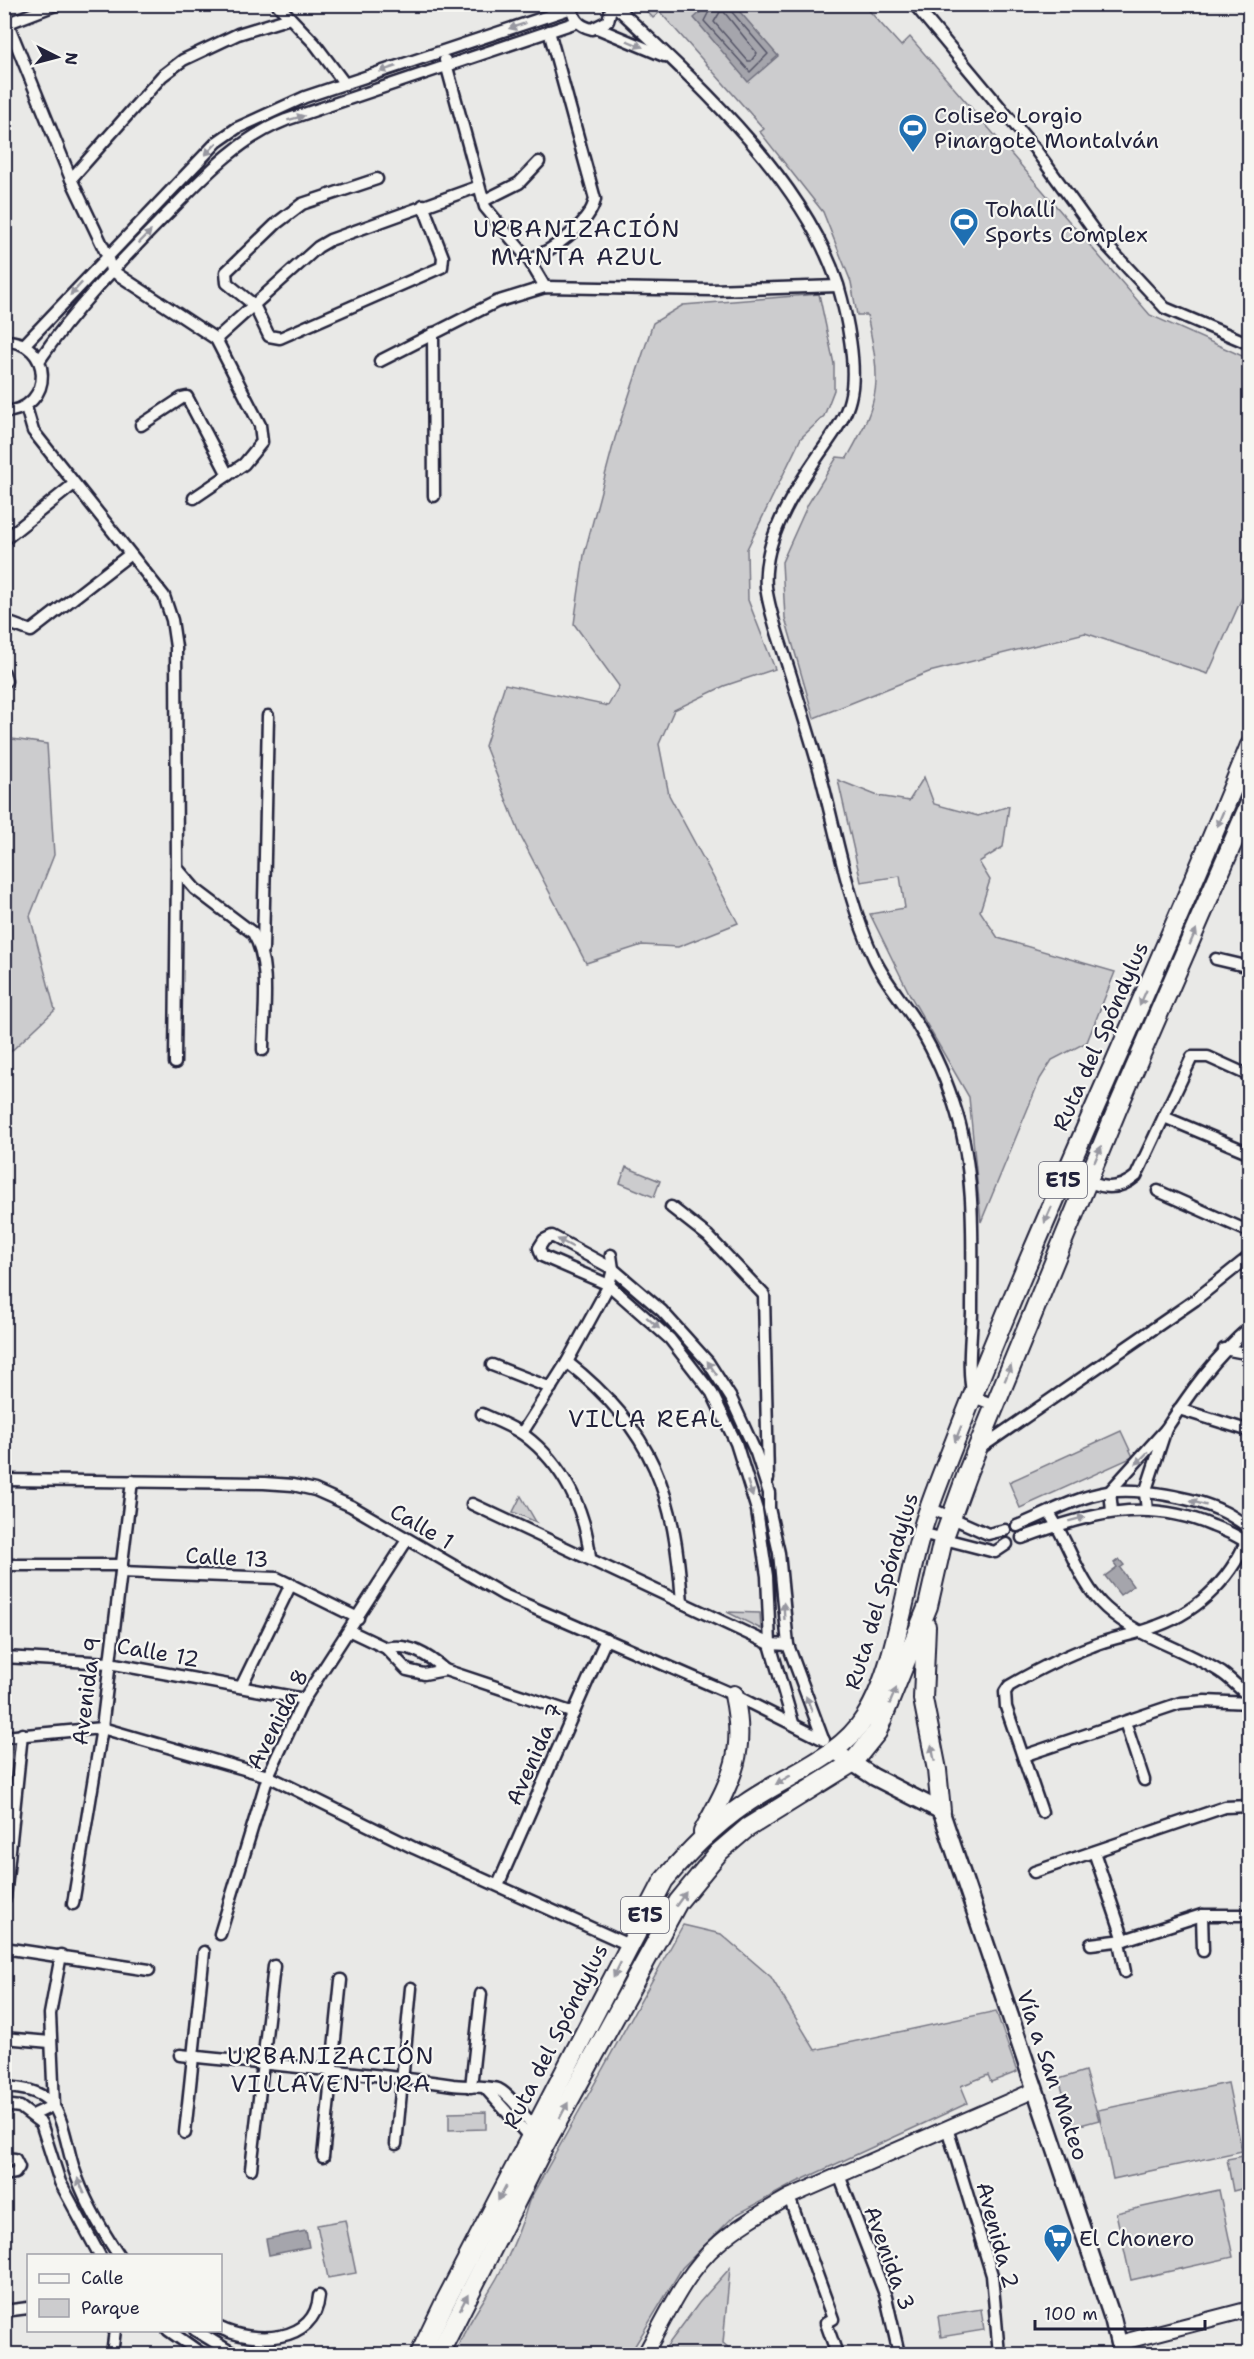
<svg xmlns="http://www.w3.org/2000/svg" width="1254" height="2359" viewBox="0 0 1254 2359" font-family="'Shantell Sans',sans-serif">
<style>
.green{fill:#ccccce;stroke:#777784;stroke-width:1.5}
.water{fill:#a5a5ac;stroke:#71717f;stroke-width:1.5}
.lines{fill:none;stroke-linecap:round;stroke-linejoin:round}
.shore{stroke:#565668;stroke-width:1.5}
.street-casing{stroke:#22223b;stroke-width:15}
.secondary-casing{stroke:#22223b;stroke-width:18}
.primary-casing{stroke:#22223b;stroke-width:20}
.highway-casing{stroke:#22223b;stroke-width:22}
.street{stroke:#f6f6f2;stroke-width:10}
.secondary{stroke:#f6f6f2;stroke-width:14}
.primary{stroke:#f6f6f2;stroke-width:15}
.highway{stroke:#f6f6f2;stroke-width:18}
.oneway{fill:#9797a0}
.labels{text-anchor:middle;stroke-width:4.5;stroke-linejoin:round;paint-order:stroke}
.shield{fill:#f6f6f2;stroke:#626272;stroke-width:1.5}
.shield-label{font-size:21px;font-weight:bold;fill:#22223b}
.poi-label{font-size:22px;fill:#22223b;stroke:#f6f6f2;text-anchor:start}
.street-label{font-size:22px;fill:#22223b;stroke:#f6f6f2}
.neighbourhood-label{font-size:24px;letter-spacing:1.5px;fill:#22223b;stroke:#f6f6f2}
</style>
<rect width="100%" height="100%" fill="#e9e9e7"/>
<filter id="ink" filterUnits="userSpaceOnUse"><feTurbulence type="fractalNoise" baseFrequency=".0167" numOctaves="2"/><feDisplacementMap in="SourceGraphic" scale="12" xChannelSelector="R" yChannelSelector="G"/><feConvolveMatrix kernelMatrix="1 2 1 2 8 2 1 2 1" color-interpolation-filters="sRGB"/></filter>
<g filter="url(#ink)">
<g class="green">
<path d="M641,5H864L901,46L910,37L1150,315L1249,359V582L1208,674L1085,633L929,672L814,718L785,618L782,562L808,504L837,457L847,458C882,397 881,382 867,315H857L851,282L823,212L760,132L764,129L660,12L653,18Z"/>
<polygon points="819,294 834,364 834,390 824,416 801,438 747,549 748,600 775,669 724,686 674,710 659,744 669,795 738,923 678,947 642,945 586,963 521,837 485,746 505,684 608,706 619,686 574,624 584,555 615,438 653,323 683,305"/>
<polygon points="5,738 47,744 54,855 30,916 55,1010 5,1057"/>
<polygon points="924,777 934,804 978,816 1009,806 1003,847 979,862 990,880 980,911 998,938 1115,972 1087,1042 1052,1060 1040,1079 981,1222 969,1097 911,997 870,914 905,908 900,876 861,882 838,780 878,796 909,801"/>
<polygon points="626,1167 660,1181 654,1197 620,1183"/>
<polygon points="1121,1431 1133,1457 1020,1508 1009,1482"/>
<polygon points="521,1496 536,1522 513,1512"/>
<polygon points="727,1612 760,1613 761,1629"/>
<path d="M683,1925L721,1934L771,1977L815,2050L996,2011L1017,2072L991,2082L988,2075L961,2086L968,2103L797,2182L734,2216L682,2268L630,2354H455C465,2326 482,2304 497,2278C511,2253 521,2228 529,2201Z"/>
<polygon points="1085,2071 1099,2120 1073,2127 1059,2079"/>
<polygon points="1228,2083 1242,2151 1113,2179 1098,2110"/>
<polygon points="486,2112 486,2129 449,2130 449,2113"/>
<polygon points="1249,2155 1249,2187 1233,2191 1227,2159"/>
<polygon points="1219,2190 1233,2257 1131,2280 1116,2213"/>
<polygon points="345,2220 356,2273 328,2278 317,2225"/>
<polygon points="730,2268 723,2343 736,2354 661,2354 699,2303"/>
<polygon points="981,2309 984,2330 941,2337 938,2316"/>
</g>
<g class="water">
<polygon points="710,4 734,5 778,56 748,82 694,18"/>
<polygon points="1119,1559 1124,1565 1120,1568 1133,1586 1120,1595 1105,1576 1117,1567 1114,1563"/>
<polygon points="306,2231 309,2247 269,2255 266,2239"/>
</g>
<g class="lines">
<g class="shore">
<polyline points="713,4 704,21 750,72 768,54 731,11 730,4"/>
<polygon points="720,12 724,12 757,53 751,61 748,61 714,22"/>
</g>
<g class="street-casing">
<g id="street">
<polyline points="277,4 315,44 345,84"/>
<path d="M573,4C571,18 579,26 592,29L608,21L612,4"/>
<path d="M613,4C694,80 804,178 838,285C847,316 858,368 850,399C845,421 828,441 816,459C792,494 762,543 766,587C769,610 777,632 784,654C795,689 806,723 816,758C835,824 845,895 874,958C886,984 906,1004 920,1029C936,1055 948,1084 957,1114C976,1177 972,1247 972,1313C971,1343 967,1368 973,1397L995,1405"/>
<polyline points="914,4 1035,149 1097,235 1165,308 1250,344"/>
<polyline points="4,14 71,179 107,255 111,270 216,339 318,247 330,240 477,187"/>
<polyline points="8,23 58,4"/>
<polyline points="597,28 664,56"/>
<path d="M445,60L485,207L529,260C552,250 590,225 595,199L549,31"/>
<polyline points="71,179 162,76 183,60 238,34 290,18"/>
<polyline points="377,179 302,204 277,223 226,272 227,283 254,305 269,336 280,338 442,267 443,257 423,205"/>
<polyline points="483,201 519,183 539,162"/>
<polyline points="529,260 545,287"/>
<polyline points="433,333 434,496"/>
<path d="M4,341C53,340 56,409 4,412"/>
<polyline points="24,345 217,142 237,128 305,97 572,8"/>
<path d="M39,361C74,309 118,264 162,219C200,181 235,140 286,120L577,22"/>
<polyline points="380,361 496,302 545,287 712,290 838,286"/>
<path d="M26,407L33,431L164,596L172,620L176,647L177,868L195,889L253,933C272,965 263,1014 263,1050"/>
<polyline points="141,425 182,398 187,397 228,475"/>
<polyline points="194,498 244,464 262,442 260,425 216,339"/>
<polyline points="4,540 74,484"/>
<polyline points="4,621 31,631 129,555"/>
<polyline points="4,673 6,681"/>
<polyline points="1234,786 1250,790"/>
<polyline points="263,949 268,716"/>
<polyline points="1216,959 1250,967"/>
<polyline points="175,1063 177,868"/>
<polyline points="1164,1117 1250,1153"/>
<path d="M1066,1173C1092,1183 1112,1197 1136,1176L1192,1057H1208L1250,1076"/>
<polyline points="1158,1191 1250,1232"/>
<polyline points="671,1207 708,1236 764,1295 768,1479"/>
<polyline points="1224,1349 1250,1354"/>
<path d="M567,1362C654,1430 675,1496 682,1603"/>
<polyline points="492,1365 551,1388"/>
<polyline points="1179,1409 1250,1431"/>
<path d="M482,1414C495,1420 512,1426 524,1435C563,1464 586,1510 590,1558"/>
<path d="M1166,1429C1191,1391 1215,1357 1250,1327"/>
<polyline points="522,1433 567,1362 609,1285 613,1269 611,1255"/>
<polyline points="979,1449 1195,1300 1250,1256"/>
<polyline points="4,1480 264,1483 293,1485 315,1490 351,1506 504,1595 734,1695 824,1740"/>
<polyline points="472,1504 770,1644 788,1645"/>
<polyline points="930,1508 988,1534 1005,1530"/>
<polyline points="1112,1511 1110,1491 1166,1429 1145,1493 1147,1510"/>
<path d="M1049,1513C1069,1542 1079,1584 1106,1608C1140,1639 1184,1648 1222,1673C1232,1680 1241,1690 1250,1698"/>
<path d="M1017,1526C1047,1514 1076,1497 1108,1492C1138,1487 1195,1498 1222,1511C1232,1515 1241,1523 1250,1528"/>
<polyline points="921,1533 995,1552 1007,1544"/>
<path d="M1022,1538C1087,1514 1146,1497 1213,1526C1226,1531 1239,1536 1250,1545"/>
<polyline points="4,1565 122,1565"/>
<polyline points="121,1572 277,1578 358,1618"/>
<polyline points="350,1631 386,1648 407,1670 424,1674 445,1670 574,1713"/>
<path d="M386,1648C409,1643 428,1655 445,1670"/>
<polyline points="4,1657 109,1663 304,1699"/>
<polyline points="241,1687 291,1584"/>
<polyline points="1125,1722 1144,1780"/>
<polyline points="793,1723 770,1644 767,1576 757,1510 736,1443 712,1393 670,1339 609,1285 542,1256 539,1248 544,1240 552,1236 613,1269 662,1311 708,1362 731,1398 756,1453 769,1493 769,1508 779,1553 788,1645 823,1739"/>
<polyline points="4,1737 102,1728 268,1776 414,1848 629,1945"/>
<polyline points="1023,1756 1180,1703 1205,1701 1250,1703"/>
<path d="M1042,1812L1006,1707L1005,1692L1009,1686C1035,1671 1064,1656 1092,1646C1113,1637 1136,1635 1157,1626C1201,1610 1235,1575 1250,1531"/>
<polyline points="1094,1852 1124,1940 1202,1915 1250,1915"/>
<polyline points="1034,1872 1225,1807 1250,1806"/>
<polyline points="498,1885 606,1639"/>
<polyline points="5,1898 22,1734"/>
<polyline points="73,1904 102,1728 132,1481"/>
<polyline points="1202,1915 1203,1951"/>
<polyline points="220,1934 268,1776 304,1699 407,1540"/>
<polyline points="1119,1942 1125,1972"/>
<polyline points="1091,1944 1124,1940"/>
<polyline points="4,1948 149,1970"/>
<polyline points="4,2038 50,2042"/>
<path d="M180,2055C271,2065 363,2072 453,2085C462,2086 494,2087 498,2089C515,2098 525,2120 539,2132"/>
<path d="M4,2087C22,2088 38,2090 51,2103C63,2115 68,2152 74,2169C84,2200 101,2229 119,2256"/>
<polyline points="471,2087 481,1994"/>
<polyline points="486,2089 533,2141"/>
<polyline points="4,2105 20,2107 41,2123 60,2182 100,2256"/>
<polyline points="33,2115 54,2105 50,2014 61,1955"/>
<polyline points="947,2128 992,2275 999,2354"/>
<polyline points="185,2133 204,1952"/>
<polyline points="396,2144 411,1988"/>
<polyline points="323,2157 341,1980"/>
<polyline points="4,2158 15,2159 19,2167 15,2173 4,2175"/>
<polyline points="251,2169 274,1966"/>
<polyline points="839,2175 886,2297 899,2354"/>
<polyline points="789,2197 833,2319 826,2323 837,2354"/>
<polyline points="4,2311 28,2308"/>
<path d="M220,2328C253,2344 315,2344 319,2296"/>
<polyline points="168,2330 202,2354"/>
<polyline points="195,2330 234,2354"/>
<polyline points="112,2354 115,2330"/>
</g>
</g>
<g class="secondary-casing">
<g id="secondary">
<polyline points="1119,2343 1250,2309"/>
<path d="M645,2354C666,2317 685,2272 719,2243C739,2225 765,2211 789,2197L1035,2090"/>
</g>
</g>
<g class="primary-casing">
<polyline id="primary" points="833,1750 874,1777 941,1811 1113,2320 1121,2354"/>
</g>
<g class="highway-casing">
<g id="highway">
<polyline points="926,1626 923,1699 937,1770 941,1811"/>
<path d="M703,1832C731,1780 747,1755 734,1695"/>
<path d="M420,2354L445,2302L664,1880C689,1851 713,1826 745,1804C784,1776 840,1759 866,1716C895,1670 905,1587 921,1534C930,1502 943,1472 955,1441C1046,1206 1156,979 1250,745"/>
<polyline points="439,2354 543,2148 678,1902 719,1852 747,1828 852,1763 877,1732 928,1606 943,1540 968,1471 1118,1107 1250,803"/>
</g>
</g>
<use href="#street" class="street"/>
<use href="#secondary" class="secondary"/>
<use href="#primary" class="primary"/>
<use href="#highway" class="highway"/>
</g>
<defs><path id="oneway-solid" d="M-6-.8H1V-3.2L6.5 0L1 3.2V.8H-6Z" transform="scale(1.5)"/></defs>
<g class="oneway">
<use href="#oneway-solid" transform="translate(517 26) rotate(162)"/>
<use href="#oneway-solid" transform="translate(635 44) rotate(23)"/>
<use href="#oneway-solid" transform="translate(388 69) rotate(161)"/>
<use href="#oneway-solid" transform="translate(296 118) rotate(-15)"/>
<use href="#oneway-solid" transform="translate(211 149) rotate(134)"/>
<use href="#oneway-solid" transform="translate(145 237) rotate(-45)"/>
<use href="#oneway-solid" transform="translate(76 289) rotate(133)"/>
<use href="#oneway-solid" transform="translate(1220 819) rotate(113)"/>
<use href="#oneway-solid" transform="translate(1193 937) rotate(-67)"/>
<use href="#oneway-solid" transform="translate(1143 998) rotate(114)"/>
<use href="#oneway-solid" transform="translate(1098 1154) rotate(-67)"/>
<use href="#oneway-solid" transform="translate(1048 1215) rotate(114)"/>
<use href="#oneway-solid" transform="translate(565 1243) rotate(-152)"/>
<use href="#oneway-solid" transform="translate(653 1323) rotate(42)"/>
<use href="#oneway-solid" transform="translate(712 1368) rotate(-124)"/>
<use href="#oneway-solid" transform="translate(1008 1373) rotate(-68)"/>
<use href="#oneway-solid" transform="translate(958 1434) rotate(112)"/>
<use href="#oneway-solid" transform="translate(1142 1458) rotate(134)"/>
<use href="#oneway-solid" transform="translate(750 1489) rotate(72)"/>
<use href="#oneway-solid" transform="translate(1198 1503) rotate(-164)"/>
<use href="#oneway-solid" transform="translate(1077 1519) rotate(-15)"/>
<use href="#oneway-solid" transform="translate(784 1611) rotate(-93)"/>
<use href="#oneway-solid" transform="translate(893 1696) rotate(-67)"/>
<use href="#oneway-solid" transform="translate(809 1704) rotate(-112)"/>
<use href="#oneway-solid" transform="translate(933 1753) rotate(-101)"/>
<use href="#oneway-solid" transform="translate(783 1780) rotate(149)"/>
<use href="#oneway-solid" transform="translate(681 1899) rotate(-54)"/>
<use href="#oneway-solid" transform="translate(617 1970) rotate(116)"/>
<use href="#oneway-solid" transform="translate(564 2110) rotate(-62)"/>
<use href="#oneway-solid" transform="translate(81 2186) rotate(-114)"/>
<use href="#oneway-solid" transform="translate(502 2193) rotate(118)"/>
<use href="#oneway-solid" transform="translate(464 2302) rotate(-62)"/>
</g>
</g>
<defs>
<g id="stadium-pin" transform="scale(1.5)"><path d="M0 17L-7.5 6A9.5 9.5 0 1 1 7.5 6Z" fill="#1f6fb2" stroke="#f6f6f2"/><path d="M0-5a6.5 5 0 1 0 0 10a6.5 5 0 1 0 0-10ZM-3.5-1.8h7v3.6h-7Z" fill="#fff"/></g>
<g id="supermarket-pin" transform="scale(1.5)"><path d="M0 17L-7.5 6A9.5 9.5 0 1 1 7.5 6Z" fill="#1f6fb2" stroke="#f6f6f2"/><path d="M-6-5.5h2.5l.6 2H6L4.5 2H-2.5L-4.4-4H-6ZM-1.5 3.2a1.3 1.3 0 1 0 .1 0ZM3 3.2a1.3 1.3 0 1 0 .1 0Z" fill="#fff"/></g>
</defs>
<g fill-rule="evenodd">
<use href="#stadium-pin" x="913" y="128"/>
<use href="#stadium-pin" x="964" y="222"/>
<use href="#supermarket-pin" x="1058" y="2238"/>
</g>
<g class="labels">
<g class="shield">
<rect x="1039" y="1162" width="48" height="36" rx="4.5"/>
<rect x="621" y="1897" width="48" height="36" rx="4.5"/>
</g>
<g class="shield-label">
<text x="1063" y="1187">E15</text>
<text x="645" y="1922">E15</text>
</g>
<g class="poi-label">
<text x="934" y="123">Coliseo Lorgio<tspan x="934" dy="25">Pinargote Montalván</tspan></text>
<text x="985" y="217">Tohallí<tspan x="985" dy="25">Sports Complex</tspan></text>
<text x="1079" y="2246">El Chonero</text>
</g>
<g class="street-label">
<text transform="translate(1100 1036) rotate(-66)" y="8">Ruta del Spóndylus</text>
<text transform="translate(422 1526) rotate(30)" y="8">Calle 1</text>
<text transform="translate(227 1557) rotate(3)" y="8">Calle 13</text>
<text transform="translate(881 1591) rotate(-73)" y="8">Ruta del Spóndylus</text>
<text transform="translate(158 1652) rotate(10)" y="8">Calle 12</text>
<text transform="translate(86 1691) rotate(-83)" y="8">Avenida 9</text>
<text transform="translate(277 1719) rotate(-63)" y="8">Avenida 8</text>
<text transform="translate(534 1754) rotate(-66)" y="8">Avenida 7</text>
<text transform="translate(555 2036) rotate(-63)" y="8">Ruta del Spóndylus</text>
<text transform="translate(1053 2075) rotate(71)" y="8">Vía a San Mateo</text>
<text transform="translate(998 2235) rotate(75)" y="8">Avenida 2</text>
<text transform="translate(890 2258) rotate(70)" y="8">Avenida 3</text>
</g>
<g class="neighbourhood-label">
<text x="577" y="237">URBANIZACIÓN<tspan x="577" dy="28">MANTA AZUL</tspan></text>
<text x="646" y="1427">VILLA REAL</text>
<text x="331" y="2064">URBANIZACIÓN<tspan x="331" dy="28">VILLAVENTURA</tspan></text>
</g>
</g>
<rect width="1254" height="2359" fill="none" stroke="#f6f6f2" stroke-width="24"/>
<rect x="12" y="12" width="1230" height="2335" fill="none" stroke="#22223b" stroke-width="2" filter="url(#ink)"/>
<rect x="27" y="2254" width="195" height="78" fill="#f6f6f2" stroke="#a1a1a9" stroke-width="1.5"/>
<rect x="39" y="2274" width="30" height="9" fill="#f6f6f2" stroke="#a1a1a9" stroke-width="1.5"/>
<text x="81" y="2284" font-size="18" fill="#22223b">Calle</text>
<rect x="39" y="2299" width="30" height="18" fill="#ccccce" stroke="#a1a1a9" stroke-width="1.5"/>
<text x="81" y="2314" font-size="18" fill="#22223b">Parque</text>
<g transform="translate(57 57) rotate(96)" stroke="#f6f6f2" stroke-width="4.5" paint-order="stroke">
<path d="M0-4.5L10 22L0 15L-10 22Z" fill="#22223b"/>
<text y="-9" font-size="16" font-weight="bold" text-anchor="middle" fill="#22223b">N</text>
</g>
<path d="M1035 2320v9h170v-9" fill="none" stroke="#22223b" stroke-width="3"/>
<text x="1044" y="2320" font-size="18" fill="#22223b" stroke="#f6f6f2" stroke-width="4.5" paint-order="stroke">100 m</text>
</svg>
